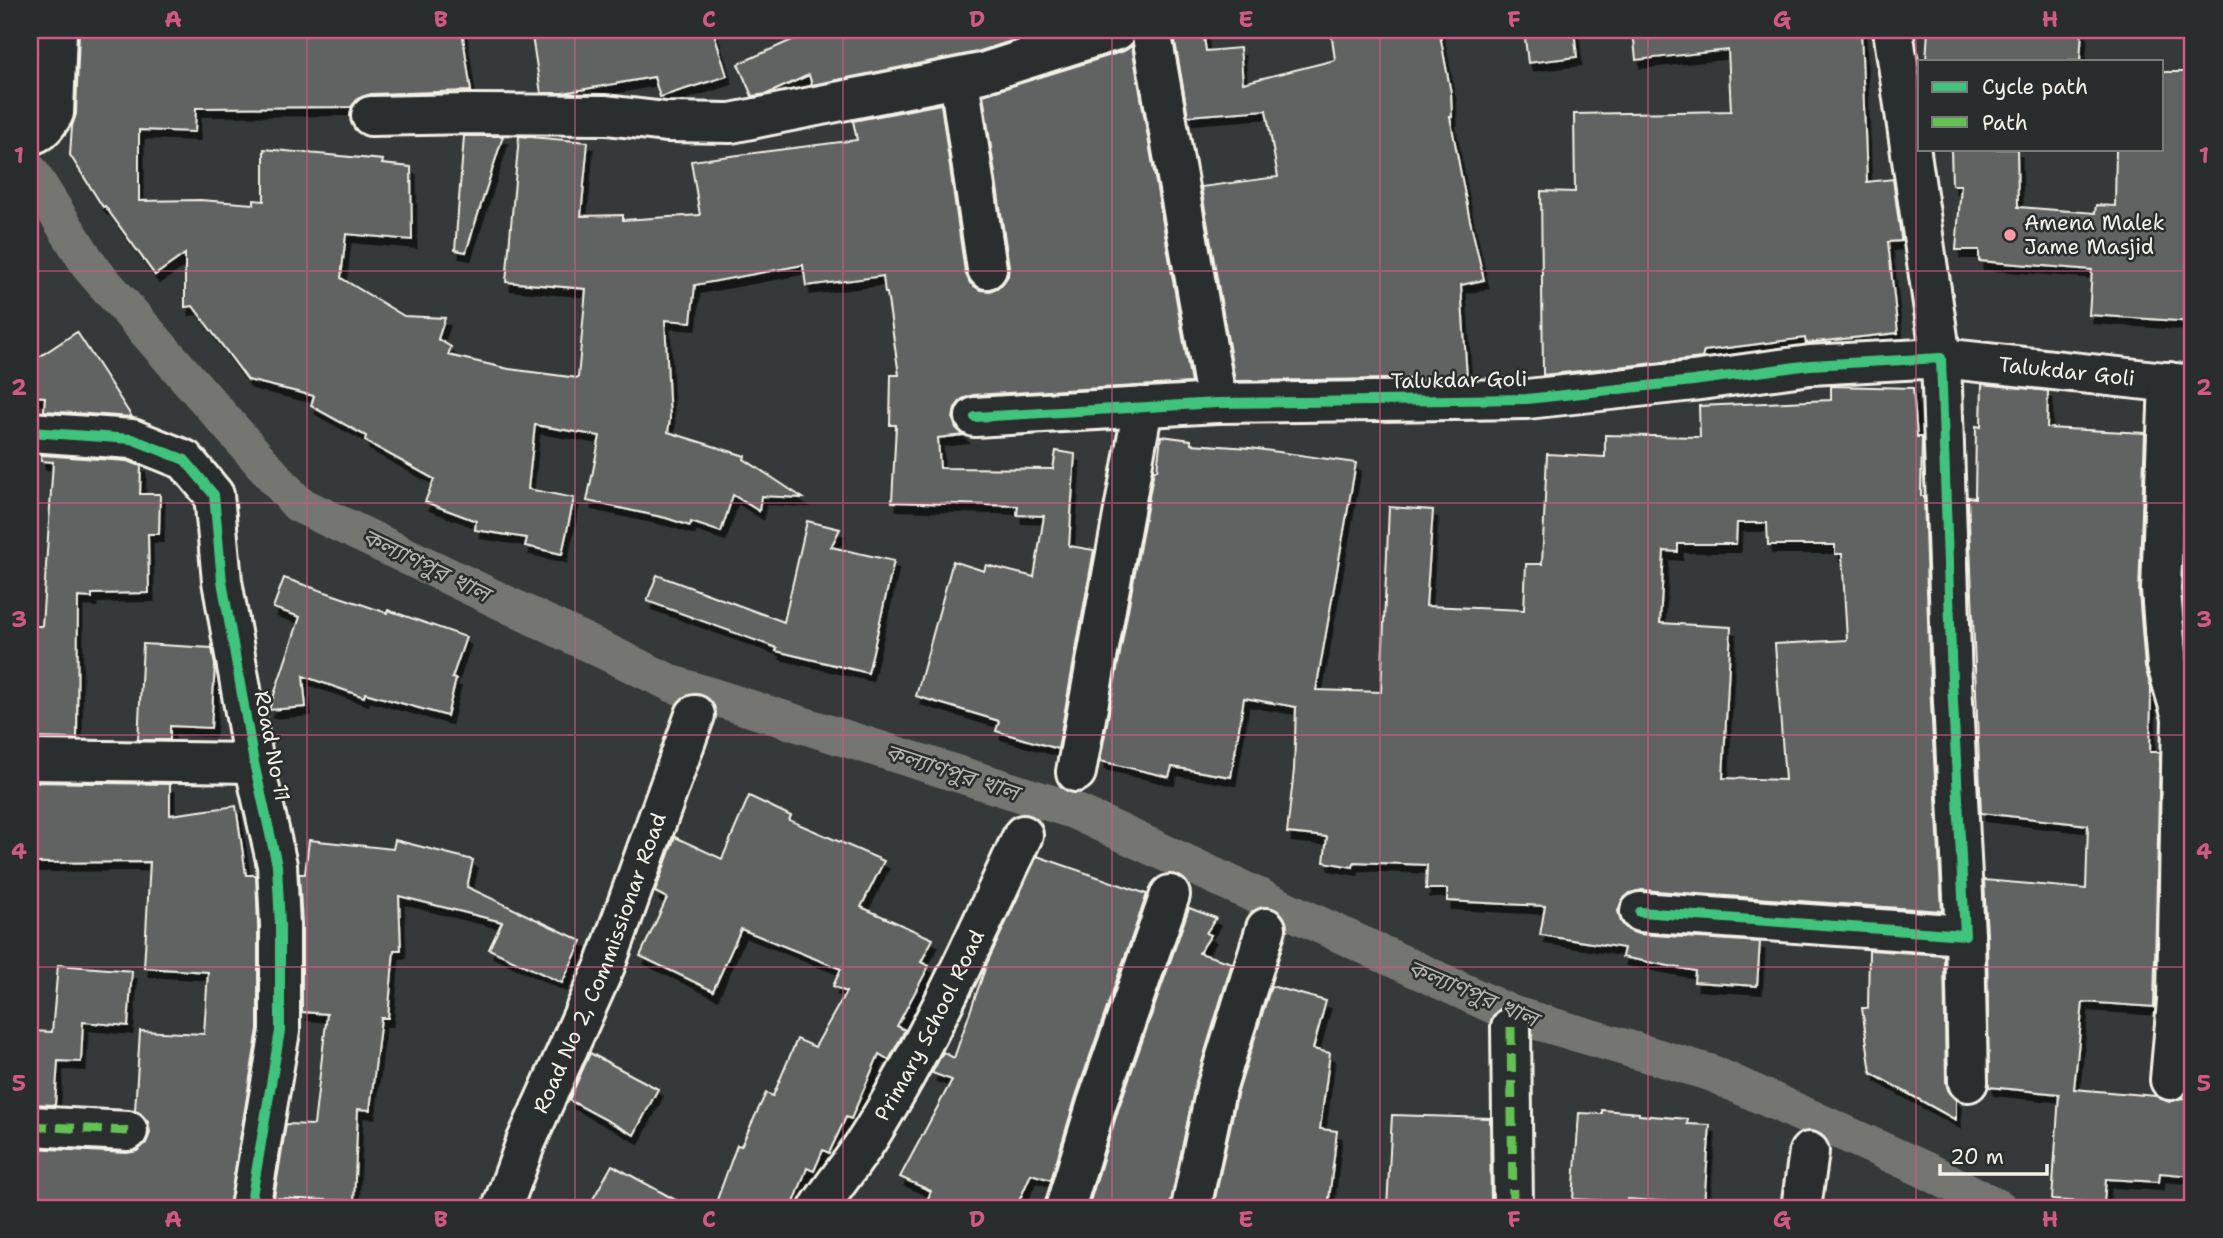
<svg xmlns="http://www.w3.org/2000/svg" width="2223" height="1238" viewBox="0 0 2223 1238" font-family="'Shantell Sans','Noto Sans Bengali',sans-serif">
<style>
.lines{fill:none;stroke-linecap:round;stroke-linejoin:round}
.canal{stroke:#757572;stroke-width:37}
.building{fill:#616362;stroke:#f4f1e8;stroke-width:2;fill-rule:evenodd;filter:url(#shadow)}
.minor-casing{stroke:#f4f1e8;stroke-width:44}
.minor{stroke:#2a2d2e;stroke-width:38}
.quiet{stroke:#63c152;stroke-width:9;stroke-dasharray:18 9;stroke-linecap:butt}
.cycleway-casing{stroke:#2a2d2e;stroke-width:15}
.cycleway{stroke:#40c37c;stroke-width:10}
.grid{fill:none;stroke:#d15985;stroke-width:2;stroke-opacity:0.55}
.poi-dot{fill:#ff9aa2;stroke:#2a2d2e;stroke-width:2.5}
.labels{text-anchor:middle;stroke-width:5;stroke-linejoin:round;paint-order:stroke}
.poi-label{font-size:21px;fill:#f4f1e8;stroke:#2a2d2e;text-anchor:start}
.street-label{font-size:21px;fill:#f4f1e8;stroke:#2a2d2e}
.water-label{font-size:23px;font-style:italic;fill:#b4b3ad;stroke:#2a2d2e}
.neatline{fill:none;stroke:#d15985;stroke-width:2.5}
.grid-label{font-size:23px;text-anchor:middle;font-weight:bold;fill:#d15985}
</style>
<defs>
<filter id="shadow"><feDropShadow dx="4.5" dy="8" stdDeviation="0" flood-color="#0009"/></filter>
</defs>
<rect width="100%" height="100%" fill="#363939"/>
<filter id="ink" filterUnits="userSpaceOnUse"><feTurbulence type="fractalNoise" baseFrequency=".0143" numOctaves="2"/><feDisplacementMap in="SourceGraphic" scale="14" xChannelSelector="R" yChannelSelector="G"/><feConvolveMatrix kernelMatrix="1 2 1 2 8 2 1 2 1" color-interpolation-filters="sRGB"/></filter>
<g filter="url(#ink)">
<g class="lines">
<polyline class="canal" points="30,171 91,268 298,504 673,684 1072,810 1512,1014 1711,1073 1928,1171 1999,1208"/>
</g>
<g class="building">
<polygon points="30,30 35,30 32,106 30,110"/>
<polygon points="79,30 462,30 471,91 371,94 359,98 351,107 196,108 195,132 139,130 139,201 200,200 254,204 254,200 264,201 264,149 383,160 382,164 411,167 412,240 346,234 341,278 404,316 445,318 438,339 451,347 448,355 509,369 578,378 586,289 506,282 519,136 588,142 581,216 623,215 623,220 700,215 691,161 857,140 853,121 941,104 965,272 970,283 980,290 990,291 1001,286 1008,276 1009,266 983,95 1124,51 1132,46 1191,383 973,395 962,399 955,408 953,419 956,428 964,435 938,438 940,468 1053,469 1056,451 1075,454 1069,546 1094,550 1058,749 996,731 999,721 916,696 953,561 984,571 986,565 1034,577 1044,516 1017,515 1018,506 892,502 896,425 890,425 891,375 899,375 887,293 885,293 883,276 806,286 803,265 695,285 691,322 665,320 670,419 668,432 745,456 744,459 803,498 761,496 759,511 733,495 721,532 691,522 690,526 666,518 587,501 600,436 535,425 528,489 574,498 562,554 525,546 527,538 475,530 476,521 425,502 434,479 365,441 366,436 311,406 314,396 248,380 193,306 185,307 185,254 155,275 105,206 103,207 70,155 72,126 76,114"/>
<polygon points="531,30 713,30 727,76 660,97 654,77 563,93 541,93"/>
<polygon points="797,30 1046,30 977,52 812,85 809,75 767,94 752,96 738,64 799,37"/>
<polygon points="1173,30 1203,30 1206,51 1240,48 1243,83 1335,60 1331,30 1439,30 1451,93 1452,117 1450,117 1469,216 1484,280 1461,285 1467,378 1235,381 1201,187 1278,177 1266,110 1188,116"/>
<polygon points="1524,30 1574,30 1577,57 1528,63"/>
<polygon points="1633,30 1861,30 1867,182 1893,179 1901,237 1901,241 1888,242 1898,333 1806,343 1805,338 1704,351 1702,358 1543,375 1541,191 1575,192 1574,114 1731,111 1728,50 1636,60"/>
<polygon points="1928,30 2082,30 2080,61 1926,61"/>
<polygon points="2162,72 2193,72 2192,211 2193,211 2193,322 2089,315 2092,270 1979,261 1979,250 1956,250 1961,185 1952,185 1951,149 2017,149 2018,207 2095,213 2096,205 2115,206 2116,149 2162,149"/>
<polygon points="464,136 503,136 466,252 455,250"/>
<polygon points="77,332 132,417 44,411 45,397 30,396 30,363"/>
<polygon points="1982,384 2048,391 2047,428 2145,433 2139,592 2145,667 2151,688 2150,752 2160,752 2154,1007 2083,1002 2074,1089 2156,1096 2169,1102 2181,1098 2193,1099 2193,1176 2160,1173 2159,1182 2106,1179 2104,1203 2052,1200 2059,1094 1989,1087 1987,935 1984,880 2086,889 2088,825 1981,813 1968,497 1975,498 1976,426 1981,427"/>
<path d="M1831,386L1913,388L1917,437H1922L1921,496H1924L1930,683L1942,911L1642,890L1630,893L1622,900L1618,911L1621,922L1628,930L1638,934L1760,942L1757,986L1694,982L1695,971L1622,957L1624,948L1540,935L1545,906L1447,901V889H1426L1427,865L1354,862L1353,867L1324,862L1327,837L1287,833L1294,770L1296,707L1244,698L1231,777L1172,767L1169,777L1100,761L1154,470H1157L1161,436L1191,440V444L1250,448L1356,463L1316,690L1381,692L1389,507L1433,510L1426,606L1524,610L1526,564H1542L1547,454L1605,457V435L1700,437L1699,406L1831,400ZM1737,523H1767L1768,545H1835V554H1842L1847,640L1775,644L1785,780L1723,778L1731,627L1660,623L1664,551L1678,552V544H1736Z"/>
<polygon points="2188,448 2193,449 2193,630 2186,629 2183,590"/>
<polygon points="41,455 127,461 141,466 140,494 160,494 159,534 148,534 149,593 92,594 92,598 78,597 77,739 30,738 30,626 42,626 53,462 41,461"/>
<polygon points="807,521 840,529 831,547 894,561 868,673 776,651 777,648 647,601 657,575 784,622"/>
<polygon points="284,578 387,613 388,610 466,637 452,678 456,679 447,716 365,693 364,697 303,676 306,707 269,710 300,617 273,608"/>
<polygon points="143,644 212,648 215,665 211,728 170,726 170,740 138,740"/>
<polygon points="30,782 170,784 170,815 236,806 246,875 256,875 258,926 258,1029 229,1208 169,1204 169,1208 36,1208 37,1150 30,1150 30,1148 127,1153 137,1151 146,1143 150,1133 148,1122 140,1113 135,1111 140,1031 204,1034 208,972 144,968 150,862 30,863"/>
<polygon points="749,796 791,816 789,820 884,861 861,907 933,939 921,962 929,966 897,1026 905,1030 889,1060 879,1054 851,1119 846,1117 829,1153 823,1150 814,1171 807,1168 792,1208 714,1208 737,1145 741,1146 766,1093 773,1096 797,1039 815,1047 846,992 833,986 841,969 741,929 713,991 640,956 667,898 655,892 675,837 722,859"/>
<polygon points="309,840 393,849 395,840 473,860 467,887 582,941 562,983 489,949 502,922 399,896 401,950 394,950 388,1018 381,1018 370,1110 358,1109 354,1201 274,1198 286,1124 314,1125 327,1014 302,1012 302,924 299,874 305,874"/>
<polygon points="1037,856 1147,894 1076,1096 1051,1180 1031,1174 1016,1208 944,1208 927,1201 931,1191 900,1177 952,1080 932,1073 943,1052 954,1058 987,963"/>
<polygon points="1189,908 1216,918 1206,933 1211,935 1199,953 1232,963 1195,1085 1170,1208 1088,1208 1118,1110"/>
<polygon points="1869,950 1944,955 1946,1082 1949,1093 1956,1100 1956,1120 1871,1073 1862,1008 1868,1008"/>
<polygon points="58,965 132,971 128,1026 83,1022 81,1062 58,1061 55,1105 30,1104 30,1031 52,1032"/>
<polygon points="1271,986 1326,1001 1313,1049 1330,1053 1320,1129 1337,1131 1328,1208 1213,1208 1237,1095"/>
<polygon points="590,1053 658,1089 634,1135 569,1100"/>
<polygon points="1602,1110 1639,1113 1639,1115 1688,1119 1687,1124 1710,1125 1704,1204 1628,1199 1627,1202 1573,1199 1579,1113 1602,1114"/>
<polygon points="1392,1115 1490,1118 1491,1208 1387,1208"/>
<polygon points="612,1165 690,1208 588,1208"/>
</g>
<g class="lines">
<g class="minor-casing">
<g id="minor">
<polyline points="1151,30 1217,403"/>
<path id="s1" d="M1893,30L1941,358L2193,385"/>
<polyline points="959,79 987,269"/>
<polyline points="371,116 470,114 606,115 666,122 731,123 982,73 1117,30"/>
<path d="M30,135C41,133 48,123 54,113L57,30"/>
<polyline points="2169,382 2161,590 2167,665 2182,717 2177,1001 2170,1080"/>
<polyline points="975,417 1217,403 1527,399 1693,381 1810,365 1941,358 1952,682 1965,935 1640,912"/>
<polyline points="30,432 132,439 185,460 214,495 222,581 254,763 277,865 280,925 280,1031 250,1208"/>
<polyline points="30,760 254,763"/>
<polyline points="1076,772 1143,407"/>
<polyline points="1965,935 1968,1082"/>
<polyline points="1511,1027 1513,1208"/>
<polyline points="30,1126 128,1131"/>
<path id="s2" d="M502,1208L526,1142L605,966L695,715"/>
<path id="s3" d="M819,1208C835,1183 855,1160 871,1134C930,1039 976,936 1023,835"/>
<polyline points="1065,1208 1097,1103 1170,895"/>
<polyline points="1191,1208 1216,1089 1266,928"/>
<polyline points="1801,1208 1809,1152"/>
</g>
</g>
<use href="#minor" class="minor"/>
<g class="quiet">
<polyline points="1511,1027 1513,1208"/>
<polyline points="30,1126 128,1131"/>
</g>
<g class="cycleway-casing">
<g id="cycleway">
<polyline points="975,417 1217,403 1527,399 1693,381 1810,365 1941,358 1952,682 1965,935 1640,912"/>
<polyline points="30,432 132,439 185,460 214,495 222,581 254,763 277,865 280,925 280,1031 250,1208"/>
</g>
</g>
<use href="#cycleway" class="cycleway"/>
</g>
</g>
<path class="grid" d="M307,30V1208M575,30V1208M843,30V1208M1112,30V1208M1380,30V1208M1648,30V1208M1916,30V1208M30,271H2193M30,503H2193M30,735H2193M30,967H2193"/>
<circle class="poi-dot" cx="2010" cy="235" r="7"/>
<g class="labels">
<g class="poi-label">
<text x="2024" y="230">Amena Malek<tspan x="2024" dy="24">Jame Masjid</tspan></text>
</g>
<g class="street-label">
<text dy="7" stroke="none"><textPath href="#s1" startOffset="458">Talukdar Goli</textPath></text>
<text transform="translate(1459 380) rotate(-1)" y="7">Talukdar Goli</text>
<text transform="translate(272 746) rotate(79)" y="7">Road No 11</text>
<text dy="7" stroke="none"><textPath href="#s2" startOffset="264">Road No 2, Commissionar Road</textPath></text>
<text dy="7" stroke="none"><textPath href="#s3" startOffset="214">Primary School Road</textPath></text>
</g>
<g class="water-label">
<text transform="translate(426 565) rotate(26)" y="8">কল্যাণপুর খাল</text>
<text transform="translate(952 772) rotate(18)" y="8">কল্যাণপুর খাল</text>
<text transform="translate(1473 993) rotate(23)" y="8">কল্যাণপুর খাল</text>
</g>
</g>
<rect width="2223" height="1238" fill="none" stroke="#2a2d2e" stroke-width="77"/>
<rect x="1918" y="60" width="245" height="91" fill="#2a2d2e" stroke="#7b7b78" stroke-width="2"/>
<rect x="1932" y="82" width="35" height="10" fill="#40c37c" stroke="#7b7b78" stroke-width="2"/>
<text x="1982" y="94" font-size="21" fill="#f4f1e8">Cycle path</text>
<rect x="1932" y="117" width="35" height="10" fill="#63c152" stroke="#7b7b78" stroke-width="2"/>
<text x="1982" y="130" font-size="21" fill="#f4f1e8">Path</text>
<path d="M1940 1164v10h107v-10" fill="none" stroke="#f4f1e8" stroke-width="3.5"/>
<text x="1950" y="1164" font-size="21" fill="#f4f1e8" stroke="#2a2d2e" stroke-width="5" paint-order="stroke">20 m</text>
<rect x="38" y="38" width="2146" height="1162" class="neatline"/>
<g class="grid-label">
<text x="173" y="27">A</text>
<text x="441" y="27">B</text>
<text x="709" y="27">C</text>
<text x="977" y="27">D</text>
<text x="1246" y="27">E</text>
<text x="1514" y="27">F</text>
<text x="1782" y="27">G</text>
<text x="2050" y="27">H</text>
<text x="19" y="163">1</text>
<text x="2204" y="163">1</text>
<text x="19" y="395">2</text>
<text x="2204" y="395">2</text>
<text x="19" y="627">3</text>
<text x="2204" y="627">3</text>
<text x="19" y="859">4</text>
<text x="2204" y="859">4</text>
<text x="19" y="1091">5</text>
<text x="2204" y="1091">5</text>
<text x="173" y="1227">A</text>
<text x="441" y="1227">B</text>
<text x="709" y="1227">C</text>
<text x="977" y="1227">D</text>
<text x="1246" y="1227">E</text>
<text x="1514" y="1227">F</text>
<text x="1782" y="1227">G</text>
<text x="2050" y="1227">H</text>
</g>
</svg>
